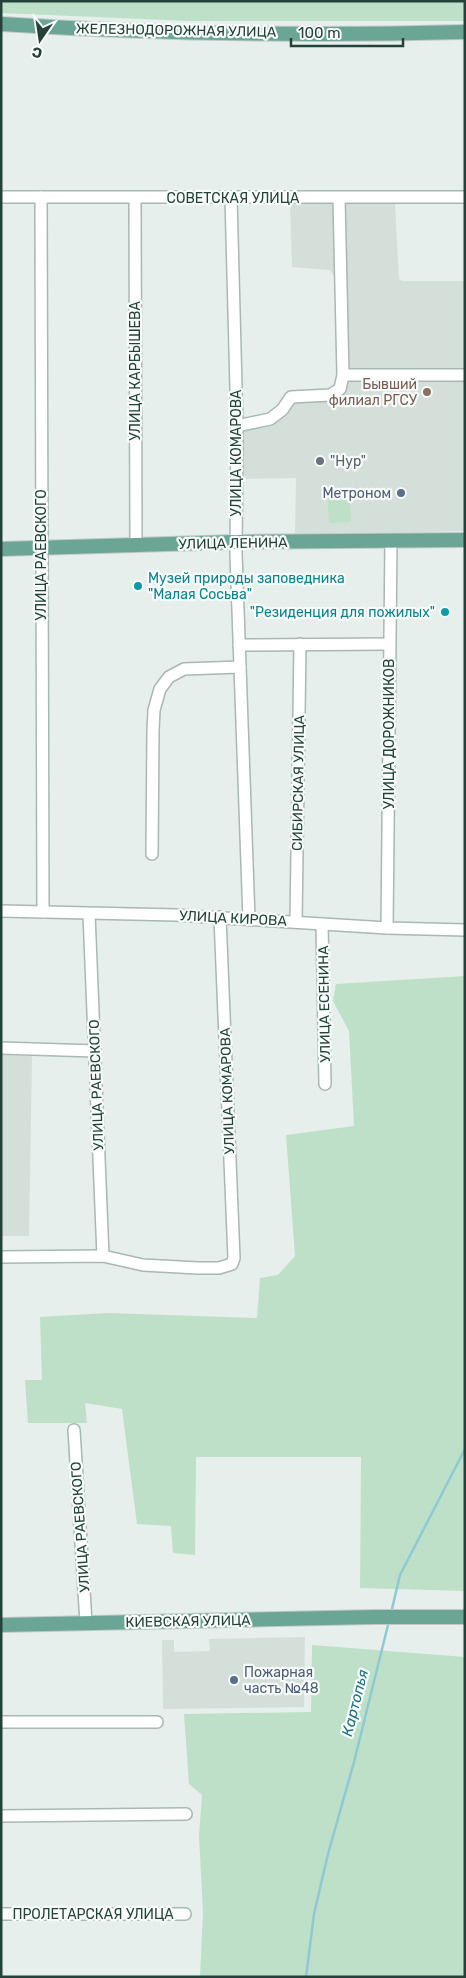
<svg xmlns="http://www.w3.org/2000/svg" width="466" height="1978" viewBox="0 0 466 1978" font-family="Rubik,sans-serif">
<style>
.built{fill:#d4dfda}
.green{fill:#bfe0c8}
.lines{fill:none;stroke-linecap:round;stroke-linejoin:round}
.stream{stroke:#8ec9d4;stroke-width:2.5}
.minor-casing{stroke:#a8b8b2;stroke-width:14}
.major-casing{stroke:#c2cac8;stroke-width:16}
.minor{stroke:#fff;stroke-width:11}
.major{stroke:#6aa596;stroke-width:14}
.education-dot{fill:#8d6e63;stroke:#f7fbf9;stroke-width:2}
.worship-dot{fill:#6b7280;stroke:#f7fbf9;stroke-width:2}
.service-dot{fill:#5c6f8a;stroke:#f7fbf9;stroke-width:2}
.culture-dot{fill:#0f9aa8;stroke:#f7fbf9;stroke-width:2}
.labels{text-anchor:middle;stroke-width:4.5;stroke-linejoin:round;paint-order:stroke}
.street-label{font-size:14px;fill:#24423a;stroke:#f7fbf9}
.education-label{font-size:14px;fill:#785e54;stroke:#f7fbf9;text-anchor:end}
.worship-label{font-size:14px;fill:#5b616d;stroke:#f7fbf9;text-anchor:start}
.service-label{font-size:14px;fill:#4e5e75;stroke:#f7fbf9;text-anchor:end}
.culture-label{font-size:14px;fill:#0d838f;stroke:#f7fbf9;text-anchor:start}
.water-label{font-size:15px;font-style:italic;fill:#1c6f80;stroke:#f7fbf9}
</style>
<rect width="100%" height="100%" fill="#e6efeb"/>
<g class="built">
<polygon points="290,204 395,204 399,279 403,281 465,281 465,531 295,535 296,478 237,479 237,426 264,422 288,400 336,393 339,375 338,282 330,270 292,267"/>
<polygon points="1,1055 32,1056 29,1236 1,1236"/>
<polygon points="305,1637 304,1707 163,1709 162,1640 174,1640 174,1652 210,1651 209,1639"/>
</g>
<g class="green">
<polygon points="1,1 465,1 465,21 189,21 1,13"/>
<polygon points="350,489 351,522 329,523 327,490"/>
<polygon points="465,976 465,1591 360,1588 361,1457 196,1457 195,1555 173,1553 171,1526 137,1524 122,1409 85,1403 87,1423 28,1423 25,1380 42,1380 40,1317 108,1313 257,1318 260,1278 278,1275 295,1256 286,1135 354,1126 349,1031 333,1001 336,984"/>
<polygon points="312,1645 465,1657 465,1977 200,1977 203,1913 199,1836 202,1795 189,1784 184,1714 311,1712"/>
</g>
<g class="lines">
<g class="stream">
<polyline points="391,1613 400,1575 465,1449"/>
<polyline points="306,1977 314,1914 328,1854 354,1762 389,1621"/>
</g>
<g class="minor-casing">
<g id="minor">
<polyline points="1,197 465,197"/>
<polyline points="41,197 43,912"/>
<polyline points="231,197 237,426 236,554 249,919"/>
<polyline points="135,198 136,545"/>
<polyline points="343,375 465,375"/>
<polyline points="237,426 270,419 282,410 291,397 330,395 340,389 343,375 339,198"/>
<polyline points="239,645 389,644"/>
<polyline points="152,854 153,731 154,710 160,689 169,677 184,669 240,667"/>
<polyline points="1,911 176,915 387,928 465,930"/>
<polyline points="89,914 103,1256"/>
<polyline points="296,922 300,644"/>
<polyline points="322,924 325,1084"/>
<polyline points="387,928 391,540"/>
<polyline points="1,1048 95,1051"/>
<polyline points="1,1257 103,1256 143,1265 198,1268 219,1268 232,1264 234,1258 220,917"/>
<polyline points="74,1430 86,1623"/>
<polyline points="1,1722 157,1722"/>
<polyline points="1,1816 186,1814"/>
<polyline points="1,1914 185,1914"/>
</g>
</g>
<g class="major-casing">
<g id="major">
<path d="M1,24C155,34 310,36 465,32"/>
<polyline points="1,549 236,542 465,540"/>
<polyline points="1,1625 374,1617 465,1617"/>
</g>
</g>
<use href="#minor" class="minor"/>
<use href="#major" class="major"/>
</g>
<circle class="education-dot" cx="427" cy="392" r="5"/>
<circle class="worship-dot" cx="320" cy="461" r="5"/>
<g class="service-dot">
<circle cx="401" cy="493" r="5"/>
<circle cx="234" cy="1680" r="5"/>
</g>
<g class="culture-dot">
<circle cx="138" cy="586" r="5"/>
<circle cx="445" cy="612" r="5"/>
</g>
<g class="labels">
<g class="street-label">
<text transform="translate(176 30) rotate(1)" y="5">ЖЕЛЕЗНОДОРОЖНАЯ УЛИЦА</text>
<text x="233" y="203">СОВЕТСКАЯ УЛИЦА</text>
<text transform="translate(135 371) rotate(-90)" y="5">УЛИЦА КАРБЫШЕВА</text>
<text transform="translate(236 453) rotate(-90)" y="5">УЛИЦА КОМАРОВА</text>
<text transform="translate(233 543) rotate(-1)" y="5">УЛИЦА ЛЕНИНА</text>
<text transform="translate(41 555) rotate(-90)" y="5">УЛИЦА РАЕВСКОГО</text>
<text transform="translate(389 734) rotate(-90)" y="5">УЛИЦА ДОРОЖНИКОВ</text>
<text transform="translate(298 783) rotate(-89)" y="5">СИБИРСКАЯ УЛИЦА</text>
<text transform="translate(233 918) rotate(3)" y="5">УЛИЦА КИРОВА</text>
<text transform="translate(324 1004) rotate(-91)" y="5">УЛИЦА ЕСЕНИНА</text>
<text transform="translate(96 1085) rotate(-92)" y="5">УЛИЦА РАЕВСКОГО</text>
<text transform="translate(227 1091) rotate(-92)" y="5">УЛИЦА КОМАРОВА</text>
<text transform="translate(80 1527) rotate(-94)" y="5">УЛИЦА РАЕВСКОГО</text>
<text transform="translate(188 1621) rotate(-1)" y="5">КИЕВСКАЯ УЛИЦА</text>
<text x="93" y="1919">ПРОЛЕТАРСКАЯ УЛИЦА</text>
</g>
<g class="education-label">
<text x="417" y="389">Бывший<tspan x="417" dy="16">филиал РГСУ</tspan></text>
</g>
<g class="worship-label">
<text x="330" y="466">"Нур"</text>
</g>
<g class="service-label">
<text x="391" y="498">Метроном</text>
<text x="244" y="1677" text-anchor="start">Пожарная<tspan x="244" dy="16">часть №48</tspan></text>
</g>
<g class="culture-label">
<text x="148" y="583">Музей природы заповедника<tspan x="148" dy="16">"Малая Сосьва"</tspan></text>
<text x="435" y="617" text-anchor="end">"Резиденция для пожилых"</text>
</g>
<g class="water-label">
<text transform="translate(355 1703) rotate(-76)" y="5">Картопья</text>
</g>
</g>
<rect width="466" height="1978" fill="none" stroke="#24423a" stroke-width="5"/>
<g transform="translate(40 40) rotate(193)" stroke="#f7fbf9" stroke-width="4" paint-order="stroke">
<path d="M0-4L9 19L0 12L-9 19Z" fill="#24423a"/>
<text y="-8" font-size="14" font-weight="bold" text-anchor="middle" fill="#24423a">С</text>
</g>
<path d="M291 38v8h112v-8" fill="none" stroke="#24423a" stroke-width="2.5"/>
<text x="298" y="38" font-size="15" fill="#24423a" stroke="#f7fbf9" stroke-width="4" paint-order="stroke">100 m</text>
</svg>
